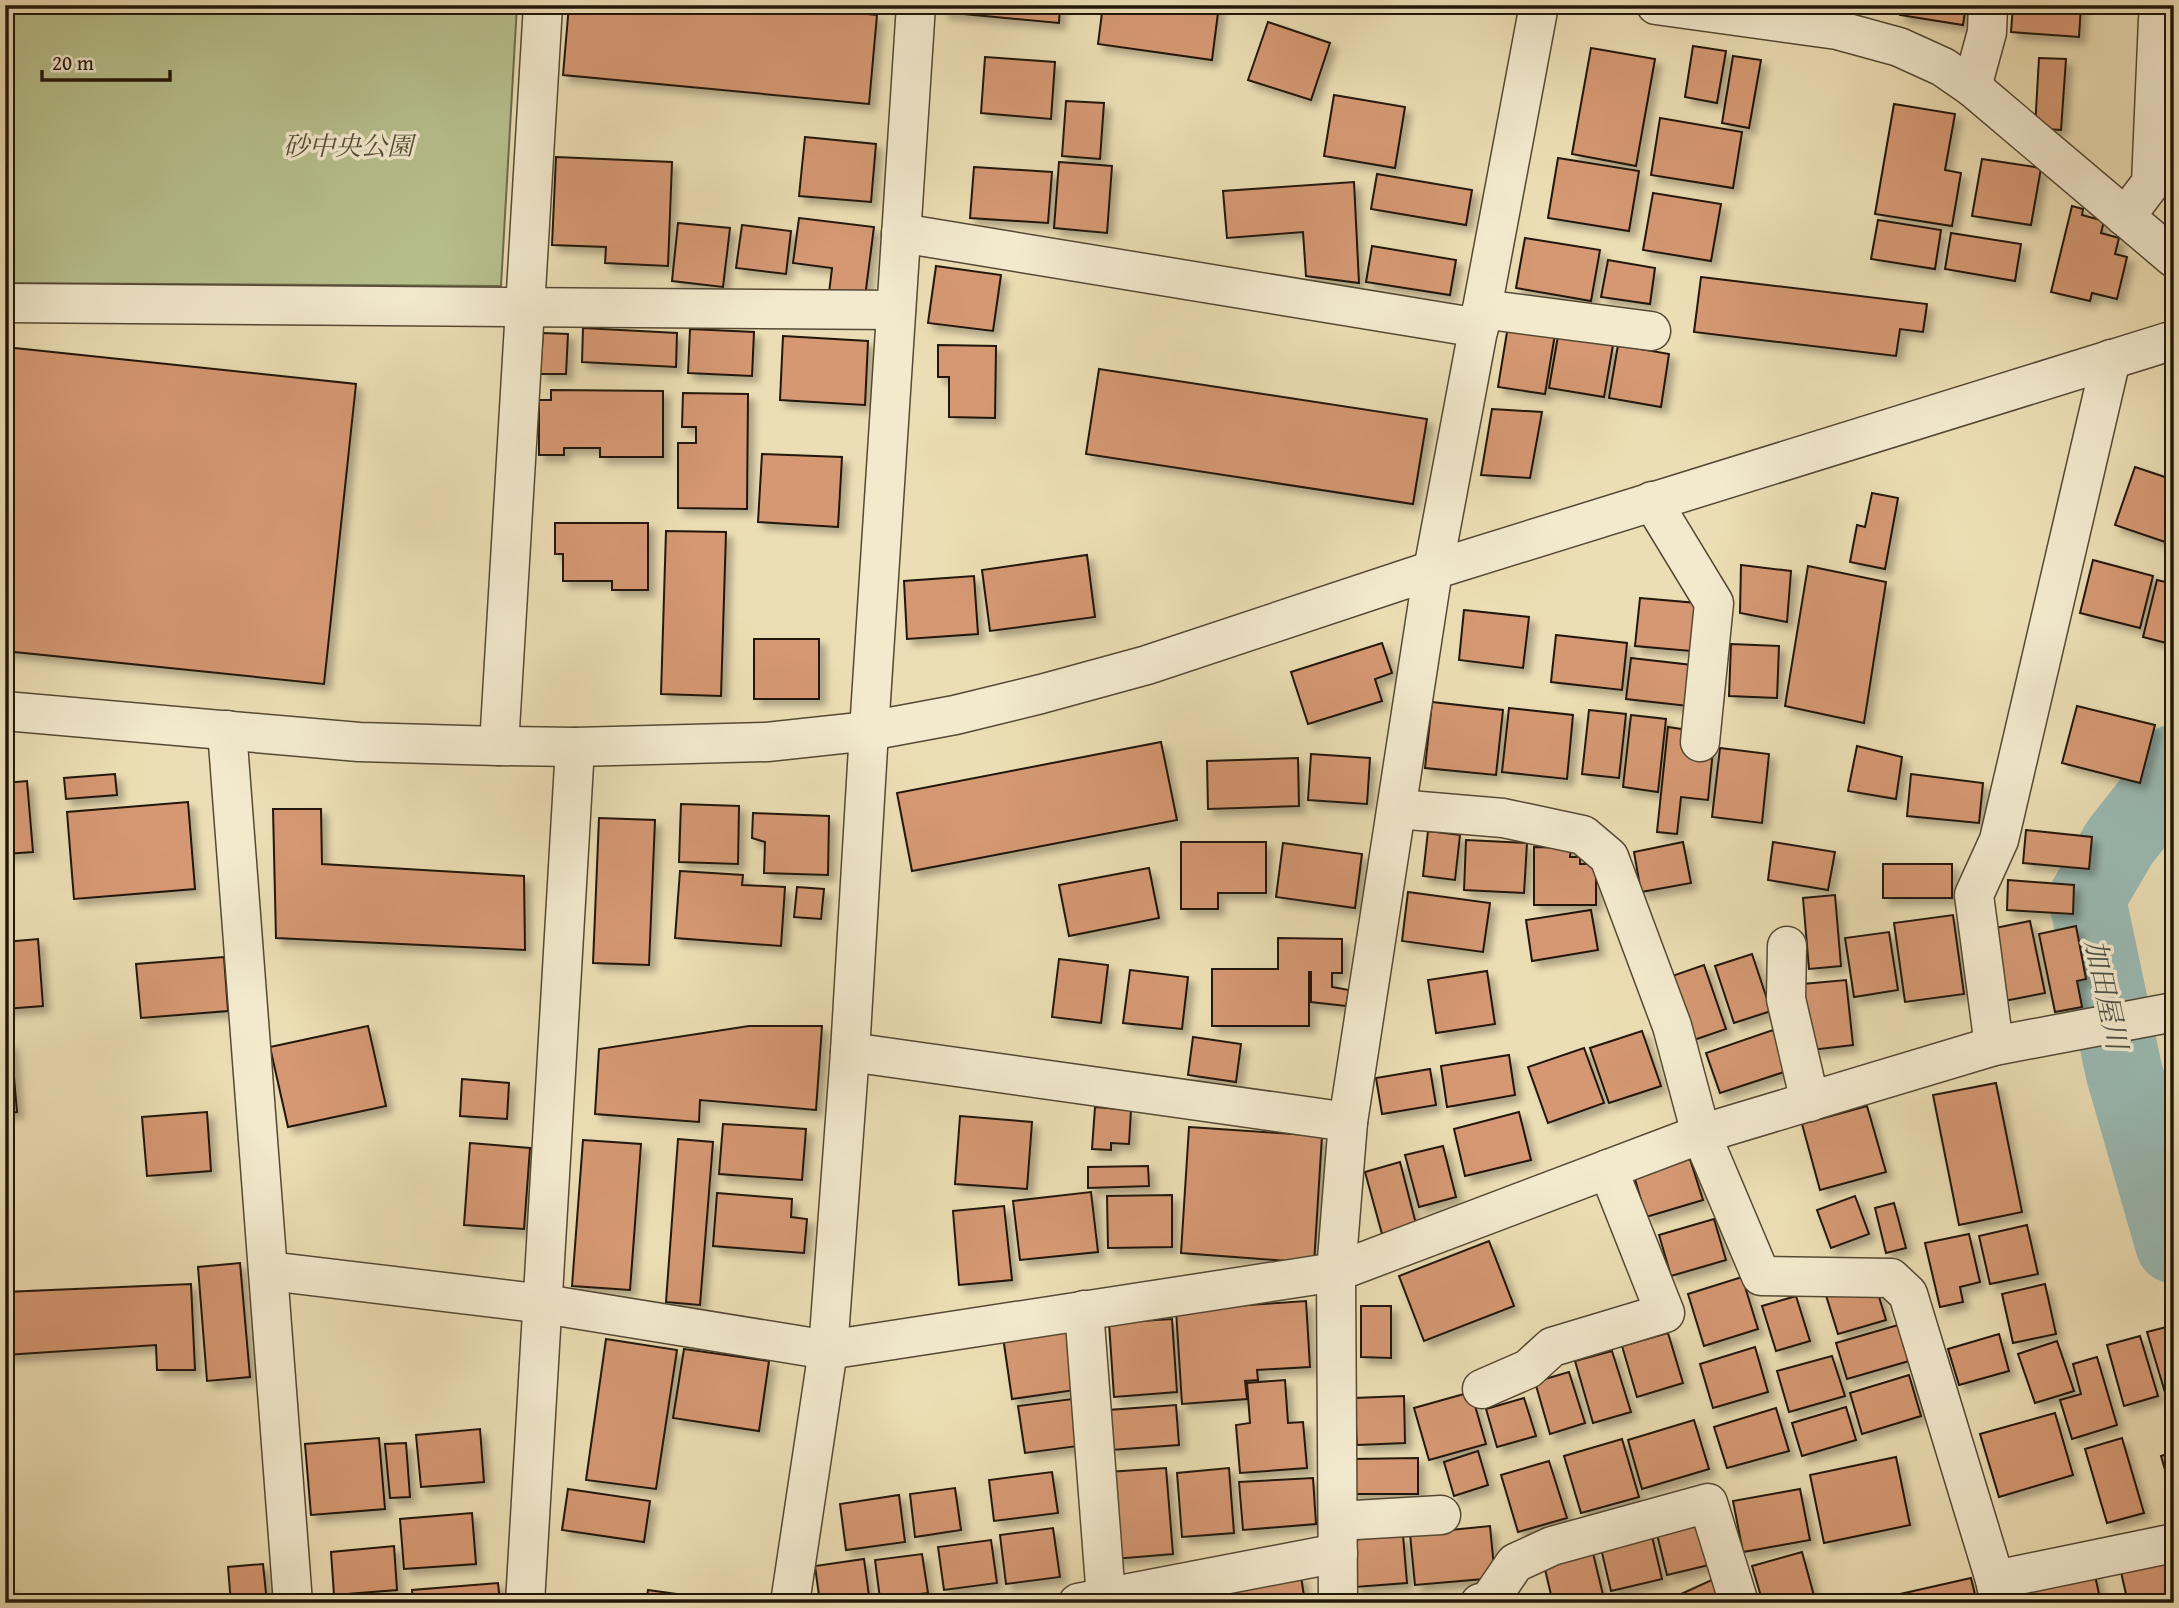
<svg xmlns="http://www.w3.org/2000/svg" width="2179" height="1608" viewBox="0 0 2179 1608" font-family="'Gentium Book Plus','Noto Serif JP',serif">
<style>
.green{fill:#b7c18e;stroke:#6c6c4c;stroke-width:2}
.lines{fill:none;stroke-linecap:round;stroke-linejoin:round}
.river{stroke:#9abbb4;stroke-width:77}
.building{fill:#d59872;stroke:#211709;stroke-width:2;filter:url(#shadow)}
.minor-casing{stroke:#544934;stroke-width:41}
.minor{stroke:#f3eace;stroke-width:38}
.labels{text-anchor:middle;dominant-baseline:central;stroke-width:7;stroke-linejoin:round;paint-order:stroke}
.park-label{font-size:26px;font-style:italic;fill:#565238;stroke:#f3eace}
.water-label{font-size:28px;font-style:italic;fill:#4b5045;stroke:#f3eace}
</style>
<defs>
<filter id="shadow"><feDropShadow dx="6" dy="6" stdDeviation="3.5" flood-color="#0004"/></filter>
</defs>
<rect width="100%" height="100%" fill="#ecdeb4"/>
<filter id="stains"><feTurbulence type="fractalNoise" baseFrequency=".00286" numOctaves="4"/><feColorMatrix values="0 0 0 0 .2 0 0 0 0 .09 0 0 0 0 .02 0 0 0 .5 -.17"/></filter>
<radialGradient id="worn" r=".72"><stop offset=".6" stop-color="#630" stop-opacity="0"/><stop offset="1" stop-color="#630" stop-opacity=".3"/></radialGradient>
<polygon class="green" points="5,5 517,5 501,286 5,283"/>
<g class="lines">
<polyline class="river" points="2174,763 2168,781 2120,842 2087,898 2124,1072 2174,1245"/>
</g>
<g class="building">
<polygon points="569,5 778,5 877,15 869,104 563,75"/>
<polygon points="943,5 1060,5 1059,23 943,12"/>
<polygon points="1103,5 1219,5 1212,60 1098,44"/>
<polygon points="1902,5 1966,5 1963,25 1900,15"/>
<polygon points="2013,5 2081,5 2079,37 2011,32"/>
<polygon points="1268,22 1330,43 1311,100 1248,80"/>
<polygon points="1693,46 1726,51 1717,103 1685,97"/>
<polygon points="1591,48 1655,59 1636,166 1572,154"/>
<polygon points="1733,56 1761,60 1749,128 1722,123"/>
<polygon points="985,57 1055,62 1051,119 981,113"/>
<polygon points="2039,58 2066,59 2061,130 2035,128"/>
<polygon points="1334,95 1405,107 1395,168 1324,156"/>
<polygon points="1066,101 1104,103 1100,159 1062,156"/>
<polygon points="1894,104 1955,114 1945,170 1961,173 1952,226 1875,214"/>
<polygon points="1660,118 1742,132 1733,188 1651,175"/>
<polygon points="805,137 876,144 871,202 799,196"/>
<polygon points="556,157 672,162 668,266 605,263 606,247 552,245"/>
<polygon points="1558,158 1639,171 1629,231 1548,218"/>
<polygon points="1982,159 2041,168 2031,225 1972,216"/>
<polygon points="1059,162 1112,166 1107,233 1054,228"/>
<polygon points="974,167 1052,172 1048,223 970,218"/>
<polygon points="1377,174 1472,190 1466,225 1371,209"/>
<polygon points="1354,182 1359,283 1306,276 1303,232 1227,238 1223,191"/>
<polygon points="1653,193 1721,204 1711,261 1643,250"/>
<polygon points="2072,206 2083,209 2082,215 2104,221 2101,233 2119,238 2115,254 2127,257 2117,299 2092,293 2090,301 2051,292"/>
<polygon points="799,218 874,227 865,297 829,293 832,268 793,263"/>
<polygon points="1878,220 1941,230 1935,269 1871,259"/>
<polygon points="678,223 730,228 723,287 672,281"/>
<polygon points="742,225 791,231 786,274 736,268"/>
<polygon points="1951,233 2021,244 2015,281 1945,269"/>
<polygon points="1525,238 1600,250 1591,301 1516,288"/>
<polygon points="1372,246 1456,260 1450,295 1366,282"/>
<polygon points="1608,260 1655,268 1650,304 1601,297"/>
<polygon points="936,266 1001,275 993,331 928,323"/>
<polygon points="1701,277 1927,304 1923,332 1900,329 1896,356 1694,332"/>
<polygon points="1508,326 1555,334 1545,394 1498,387"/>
<polygon points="583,328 677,333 676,367 582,362"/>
<polygon points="690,329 754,332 752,376 688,373"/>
<polygon points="543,333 568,334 566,374 540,374"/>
<polygon points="783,336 868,341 865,405 780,400"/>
<polygon points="1558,336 1613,345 1604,397 1549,388"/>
<polygon points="938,345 996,346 995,418 949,417 949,377 938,377"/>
<polygon points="1618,345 1669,354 1661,407 1609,398"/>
<polygon points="5,347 356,384 324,684 5,651"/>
<polygon points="1099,369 1427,419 1413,504 1086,454"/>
<polygon points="551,390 663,391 663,457 600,457 600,448 564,448 564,455 539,455 539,400 551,400"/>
<polygon points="683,393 748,394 747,509 678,508 678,443 696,443 696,427 682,427"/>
<polygon points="1492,409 1542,412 1530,478 1481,475"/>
<polygon points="762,454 842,457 838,527 758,522"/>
<polygon points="2135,467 2174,480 2174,545 2115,525"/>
<polygon points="1872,493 1898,498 1885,569 1850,562 1857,525 1865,527"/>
<polygon points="555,523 648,523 648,590 612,590 612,581 563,581 563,554 555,554"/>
<polygon points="666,531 726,532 721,696 661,694"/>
<polygon points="1087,555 1095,617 990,631 982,570"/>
<polygon points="2093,560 2153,576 2140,628 2080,613"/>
<polygon points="1741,565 1791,571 1787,622 1740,613"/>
<polygon points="1808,566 1886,582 1864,723 1785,706"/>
<polygon points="974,576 978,634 907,639 904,581"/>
<polygon points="2157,580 2174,584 2174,645 2143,637"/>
<polygon points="1640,598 1697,603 1691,651 1635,646"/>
<polygon points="1464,610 1529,617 1523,668 1459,660"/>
<polygon points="1556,635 1627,643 1622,690 1551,682"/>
<rect x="754" y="639" width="65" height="60"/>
<polygon points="1382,643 1392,673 1375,679 1382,701 1308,724 1291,672"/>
<polygon points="1731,644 1779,646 1777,698 1729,696"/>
<polygon points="1631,658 1692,665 1688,706 1626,699"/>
<polygon points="1432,702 1503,710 1496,775 1425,768"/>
<polygon points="2077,706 2155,725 2140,783 2062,763"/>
<polygon points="1509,708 1573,715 1567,779 1502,772"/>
<polygon points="1589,710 1626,714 1619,778 1582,774"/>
<polygon points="1631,715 1666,719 1658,792 1623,787"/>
<polygon points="1668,727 1688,730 1713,750 1708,800 1681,797 1677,834 1657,832"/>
<polygon points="1161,742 1177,820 912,871 897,793"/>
<polygon points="1857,746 1902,757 1896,799 1848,791"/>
<polygon points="1720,748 1769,754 1762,823 1712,817"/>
<polygon points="1311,754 1370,758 1367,804 1308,800"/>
<polygon points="1298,758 1299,806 1208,809 1207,761"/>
<polygon points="115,774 117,795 66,799 64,778"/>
<polygon points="1911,774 1983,783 1979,823 1907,816"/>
<polygon points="27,781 33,852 5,854 5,783"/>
<polygon points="188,802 195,889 74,899 67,812"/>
<polygon points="681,804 739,806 738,864 679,862"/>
<polygon points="273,809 321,809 322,864 524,876 525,950 276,938"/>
<polygon points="753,813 829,816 828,875 764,873 765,842 752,838"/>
<polygon points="599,818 655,820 649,965 593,963"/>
<polygon points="2026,830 2092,837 2089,869 2023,863"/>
<polygon points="1428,831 1460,835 1455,880 1423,876"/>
<polygon points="1466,840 1527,843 1524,893 1464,890"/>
<polygon points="1181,842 1266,842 1266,893 1218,893 1218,909 1181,909"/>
<polygon points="1683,842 1691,883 1641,892 1634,852"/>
<polygon points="1773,842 1835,852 1828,890 1768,880"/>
<polygon points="1283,843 1362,854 1355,908 1276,897"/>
<polygon points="1534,847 1571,848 1570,857 1580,857 1580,864 1596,864 1596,905 1534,905"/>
<rect x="1883" y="864" width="69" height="34"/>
<polygon points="1149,868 1159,918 1069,936 1059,885"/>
<polygon points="680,871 743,875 742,885 785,887 781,946 675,938"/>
<polygon points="2008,880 2074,885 2073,914 2007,910"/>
<polygon points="797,887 824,889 821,919 794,917"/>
<polygon points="1408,892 1490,903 1483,952 1402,941"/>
<polygon points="1835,895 1841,966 1809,969 1803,898"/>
<polygon points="1591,910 1598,950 1532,961 1526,920"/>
<polygon points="1953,915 1964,994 1905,1002 1894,923"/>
<polygon points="2030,921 2045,993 2004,1001 1990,929"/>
<polygon points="2076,926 2086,979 2077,981 2082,1007 2055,1012 2039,934"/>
<polygon points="1889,932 1898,990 1854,997 1845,938"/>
<polygon points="1278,938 1342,939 1342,973 1332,973 1332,987 1349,990 1346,1006 1311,1002 1311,972 1309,972 1309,1026 1212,1026 1212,969 1278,969"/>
<polygon points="38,939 43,1006 5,1009 5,942"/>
<polygon points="1752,954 1771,1011 1734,1023 1715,966"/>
<polygon points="224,957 228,1011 141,1018 136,964"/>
<polygon points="1059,959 1108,965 1101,1023 1052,1017"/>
<polygon points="1704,965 1726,1029 1694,1040 1672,976"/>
<polygon points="1130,970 1188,977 1182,1029 1123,1023"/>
<polygon points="1487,971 1495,1024 1436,1033 1428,980"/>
<polygon points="1846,980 1853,1045 1811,1050 1803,984"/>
<polygon points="368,1026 386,1106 288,1127 270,1047"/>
<polygon points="749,1026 822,1026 816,1110 700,1100 699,1122 595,1114 599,1049"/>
<polygon points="1773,1030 1787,1071 1720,1093 1706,1053"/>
<polygon points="1642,1031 1661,1086 1609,1103 1590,1048"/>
<polygon points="1193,1037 1241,1044 1236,1082 1188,1075"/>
<polygon points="11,1043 17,1112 5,1113 5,1044"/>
<polygon points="1584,1048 1604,1103 1548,1123 1528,1067"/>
<polygon points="1509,1055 1515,1095 1447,1107 1441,1066"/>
<polygon points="1430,1069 1436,1105 1382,1114 1376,1078"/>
<polygon points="462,1079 509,1083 507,1119 460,1116"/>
<polygon points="1996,1083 2022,1212 1959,1225 1933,1095"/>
<polygon points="1867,1106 1886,1172 1820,1190 1802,1124"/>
<polygon points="1095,1107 1131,1110 1129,1144 1111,1143 1111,1150 1092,1149"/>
<polygon points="207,1112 211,1171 147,1176 142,1117"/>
<polygon points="1519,1112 1531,1160 1465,1176 1454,1129"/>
<polygon points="960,1116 1032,1122 1027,1189 955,1184"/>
<polygon points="723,1124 806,1129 802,1180 719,1174"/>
<polygon points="1189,1127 1322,1136 1314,1263 1181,1253"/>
<polygon points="678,1139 713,1142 700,1305 666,1302"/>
<polygon points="583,1140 641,1144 630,1290 572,1286"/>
<polygon points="470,1143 530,1148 524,1229 464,1225"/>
<polygon points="1443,1146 1456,1197 1419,1207 1405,1155"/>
<polygon points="1690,1159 1703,1200 1646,1217 1634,1176"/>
<polygon points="1400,1162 1416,1224 1382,1234 1365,1172"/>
<polygon points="1148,1166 1149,1186 1088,1188 1088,1167"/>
<polygon points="1091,1192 1098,1252 1020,1260 1013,1201"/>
<polygon points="717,1193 792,1199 791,1217 807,1219 804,1253 713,1246"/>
<polygon points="1172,1195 1172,1247 1108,1248 1107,1196"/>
<polygon points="1855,1196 1869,1234 1831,1248 1817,1210"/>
<polygon points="1894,1203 1906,1248 1886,1253 1875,1208"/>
<polygon points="1004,1206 1012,1280 959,1285 953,1211"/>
<polygon points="1714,1219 1726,1260 1671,1276 1659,1235"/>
<polygon points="2027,1225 2038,1274 1990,1284 1979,1236"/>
<polygon points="1969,1234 1980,1282 1960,1287 1963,1302 1940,1307 1925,1243"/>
<polygon points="1489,1241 1514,1306 1424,1341 1399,1276"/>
<polygon points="240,1263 250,1377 207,1381 198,1267"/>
<polygon points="1742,1277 1758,1329 1704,1346 1688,1294"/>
<polygon points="191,1284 195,1370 157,1370 156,1345 5,1355 5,1292"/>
<polygon points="2045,1284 2056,1334 2013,1343 2002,1294"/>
<polygon points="1876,1287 1886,1320 1838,1334 1824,1289"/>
<polygon points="1796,1296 1810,1341 1776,1351 1762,1306"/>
<polygon points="1306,1301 1310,1367 1257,1370 1258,1380 1245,1381 1247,1399 1182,1404 1176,1310"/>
<polygon points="1361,1306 1391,1306 1391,1358 1361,1357"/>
<polygon points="1172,1319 1177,1392 1114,1397 1109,1323"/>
<polygon points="1905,1323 1916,1359 1847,1379 1836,1343"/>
<polygon points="2174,1325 2174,1416 2172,1416 2147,1332"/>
<polygon points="1066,1327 1075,1390 1012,1399 1003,1337"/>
<polygon points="1668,1333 1683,1383 1637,1397 1622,1346"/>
<polygon points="1999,1334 2009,1371 1959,1385 1948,1349"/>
<polygon points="2140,1336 2158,1396 2124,1406 2107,1345"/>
<polygon points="606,1339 677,1350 656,1489 586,1480"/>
<polygon points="2057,1341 2074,1391 2035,1403 2018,1354"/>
<polygon points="1755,1347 1768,1392 1713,1408 1700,1364"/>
<polygon points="684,1349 769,1361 759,1431 673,1418"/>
<polygon points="1612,1351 1631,1412 1593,1423 1575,1361"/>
<polygon points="1832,1356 1845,1396 1789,1412 1777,1371"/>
<polygon points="2097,1357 2117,1425 2072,1439 2060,1400 2081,1394 2073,1364"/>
<polygon points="1569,1372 1585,1423 1550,1434 1535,1382"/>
<polygon points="1909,1375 1921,1416 1862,1434 1850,1393"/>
<polygon points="1285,1380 1288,1423 1303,1422 1307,1468 1240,1473 1236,1425 1250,1423 1247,1383"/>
<polygon points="1471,1392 1486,1444 1429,1460 1414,1408"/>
<polygon points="1404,1396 1405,1443 1357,1445 1354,1398"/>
<polygon points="1524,1398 1536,1436 1497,1447 1486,1409"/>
<polygon points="1072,1399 1078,1446 1025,1453 1018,1406"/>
<polygon points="1176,1405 1179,1445 1111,1450 1108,1410"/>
<polygon points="1846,1407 1856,1440 1802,1456 1792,1423"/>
<polygon points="1776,1408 1789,1451 1727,1468 1714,1427"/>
<polygon points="2055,1413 2073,1475 1999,1497 1980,1434"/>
<polygon points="1694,1420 1709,1469 1642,1489 1628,1440"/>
<polygon points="480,1429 484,1482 421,1487 416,1435"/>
<polygon points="379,1438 385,1509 311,1515 305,1444"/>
<polygon points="2122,1438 2144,1513 2107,1523 2085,1449"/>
<polygon points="1622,1439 1639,1497 1581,1513 1564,1456"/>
<polygon points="406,1443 410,1497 390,1498 385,1444"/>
<polygon points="1478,1451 1488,1485 1454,1496 1444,1462"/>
<polygon points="2174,1452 2174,1501 2161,1456"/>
<polygon points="1896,1457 1910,1525 1824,1543 1810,1475"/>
<polygon points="1418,1458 1418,1494 1350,1494 1350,1459"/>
<polygon points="1549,1461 1567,1518 1518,1532 1501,1475"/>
<polygon points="1166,1468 1173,1554 1114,1559 1108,1472"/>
<polygon points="1229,1468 1234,1533 1182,1537 1177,1473"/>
<polygon points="1052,1472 1058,1513 994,1521 989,1480"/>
<polygon points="1313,1478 1316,1524 1243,1530 1239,1482"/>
<polygon points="955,1488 961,1530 915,1537 910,1494"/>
<polygon points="568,1489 650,1501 644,1542 562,1530"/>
<polygon points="1800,1489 1810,1540 1743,1552 1733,1501"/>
<polygon points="899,1495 905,1542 846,1550 840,1504"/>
<polygon points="472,1513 476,1564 404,1569 400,1519"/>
<polygon points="1701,1516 1713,1564 1667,1575 1655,1526"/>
<polygon points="1490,1526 1495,1578 1415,1585 1410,1534"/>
<polygon points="1053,1528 1060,1577 1006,1584 1000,1535"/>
<polygon points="1650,1528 1662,1579 1611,1591 1599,1540"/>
<polygon points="1403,1535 1407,1583 1355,1587 1350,1540"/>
<polygon points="991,1540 997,1583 944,1590 938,1547"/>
<polygon points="394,1546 397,1590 334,1595 331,1552"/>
<polygon points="1592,1549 1605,1603 1553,1603 1543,1561"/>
<polygon points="2174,1550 2174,1603 2128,1603 2119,1563"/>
<polygon points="1802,1552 1816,1603 1763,1603 1752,1566"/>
<polygon points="922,1554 928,1593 880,1599 875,1560"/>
<polygon points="864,1559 870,1603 820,1603 815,1566"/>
<polygon points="263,1564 267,1603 231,1603 228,1567"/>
<polygon points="2094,1571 2101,1603 2023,1603 2020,1588"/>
<polygon points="1301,1576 1305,1603 1235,1603 1233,1587"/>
<polygon points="1716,1578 1728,1603 1672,1603 1670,1599"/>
<polygon points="1971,1578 1977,1603 1879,1603 1878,1599"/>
<polygon points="498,1583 500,1603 413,1603 412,1590"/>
<rect x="5" y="1589" width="7" height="14"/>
<polygon points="648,1590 692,1596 691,1603 646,1603"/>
<polygon points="1213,1597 1214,1603 1175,1603"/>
<polygon points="1544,1598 1544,1603 1507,1603"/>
</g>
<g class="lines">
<defs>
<g id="minor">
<polyline points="1656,5 1837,30 1899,47 1943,67 1972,87 2174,258"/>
<polyline points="1972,87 1987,32 1988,5"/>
<polyline points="2125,217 2151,183 2158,19 2174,19"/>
<polyline points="901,233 1479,328"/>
<polyline points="5,303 896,310"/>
<polyline points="1482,309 1651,331"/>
<polyline points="1652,501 1714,603 1700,742"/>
<polyline points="5,711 359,742 499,746 575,747 767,742 869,731 955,715 1041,694 1147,665 1433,570 2174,340"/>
<polyline points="227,730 293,1603"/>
<polyline points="499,746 543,5"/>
<polyline points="1397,809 1503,818 1583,835 1609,857 1672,1026 1701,1134 1761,1276 1891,1278 1908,1294 1995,1580 2000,1603"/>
<polyline points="1787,946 1786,999 1810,1102"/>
<polyline points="1994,1046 1974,895 1999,840 2111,359"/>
<polyline points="850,1052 1348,1122"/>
<polyline points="269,1271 544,1304 828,1350 1336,1272 1701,1134 1994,1046 2174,1012"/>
<polyline points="1084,1310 1106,1598"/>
<polyline points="1482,1389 1528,1369 1552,1347 1665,1313 1608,1169"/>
<polyline points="1338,1521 1441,1515"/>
<polyline points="1995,1580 2174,1543"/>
<polyline points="525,1603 575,747"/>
<polyline points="790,1603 828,1350 850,1052 869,731 916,5"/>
<polyline points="1078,1603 1338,1553"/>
<polyline points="1338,1603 1336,1272 1348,1122 1433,570 1539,5"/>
<polyline points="1480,1603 1489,1601 1515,1563 1552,1546 1708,1503 1739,1603"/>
</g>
</defs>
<use href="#minor" class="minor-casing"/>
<use href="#minor" class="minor"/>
</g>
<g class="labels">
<g class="park-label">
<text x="348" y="145">砂中央公園</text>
</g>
<g class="water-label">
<text transform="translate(2107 994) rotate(78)">加田屋川</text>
</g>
</g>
<rect width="2179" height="1608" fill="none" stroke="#ecdeb4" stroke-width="28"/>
<rect x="7" y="7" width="2165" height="1594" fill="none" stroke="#211709" stroke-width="3.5"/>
<rect x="14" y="14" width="2151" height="1580" fill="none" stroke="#211709" stroke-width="2"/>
<path d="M42 70v10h128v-10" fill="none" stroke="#211709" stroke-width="3.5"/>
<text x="52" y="70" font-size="21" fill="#211709" stroke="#f3eace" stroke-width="5" paint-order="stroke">20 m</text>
<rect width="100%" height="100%" filter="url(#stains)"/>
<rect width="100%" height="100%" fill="url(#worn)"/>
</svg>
